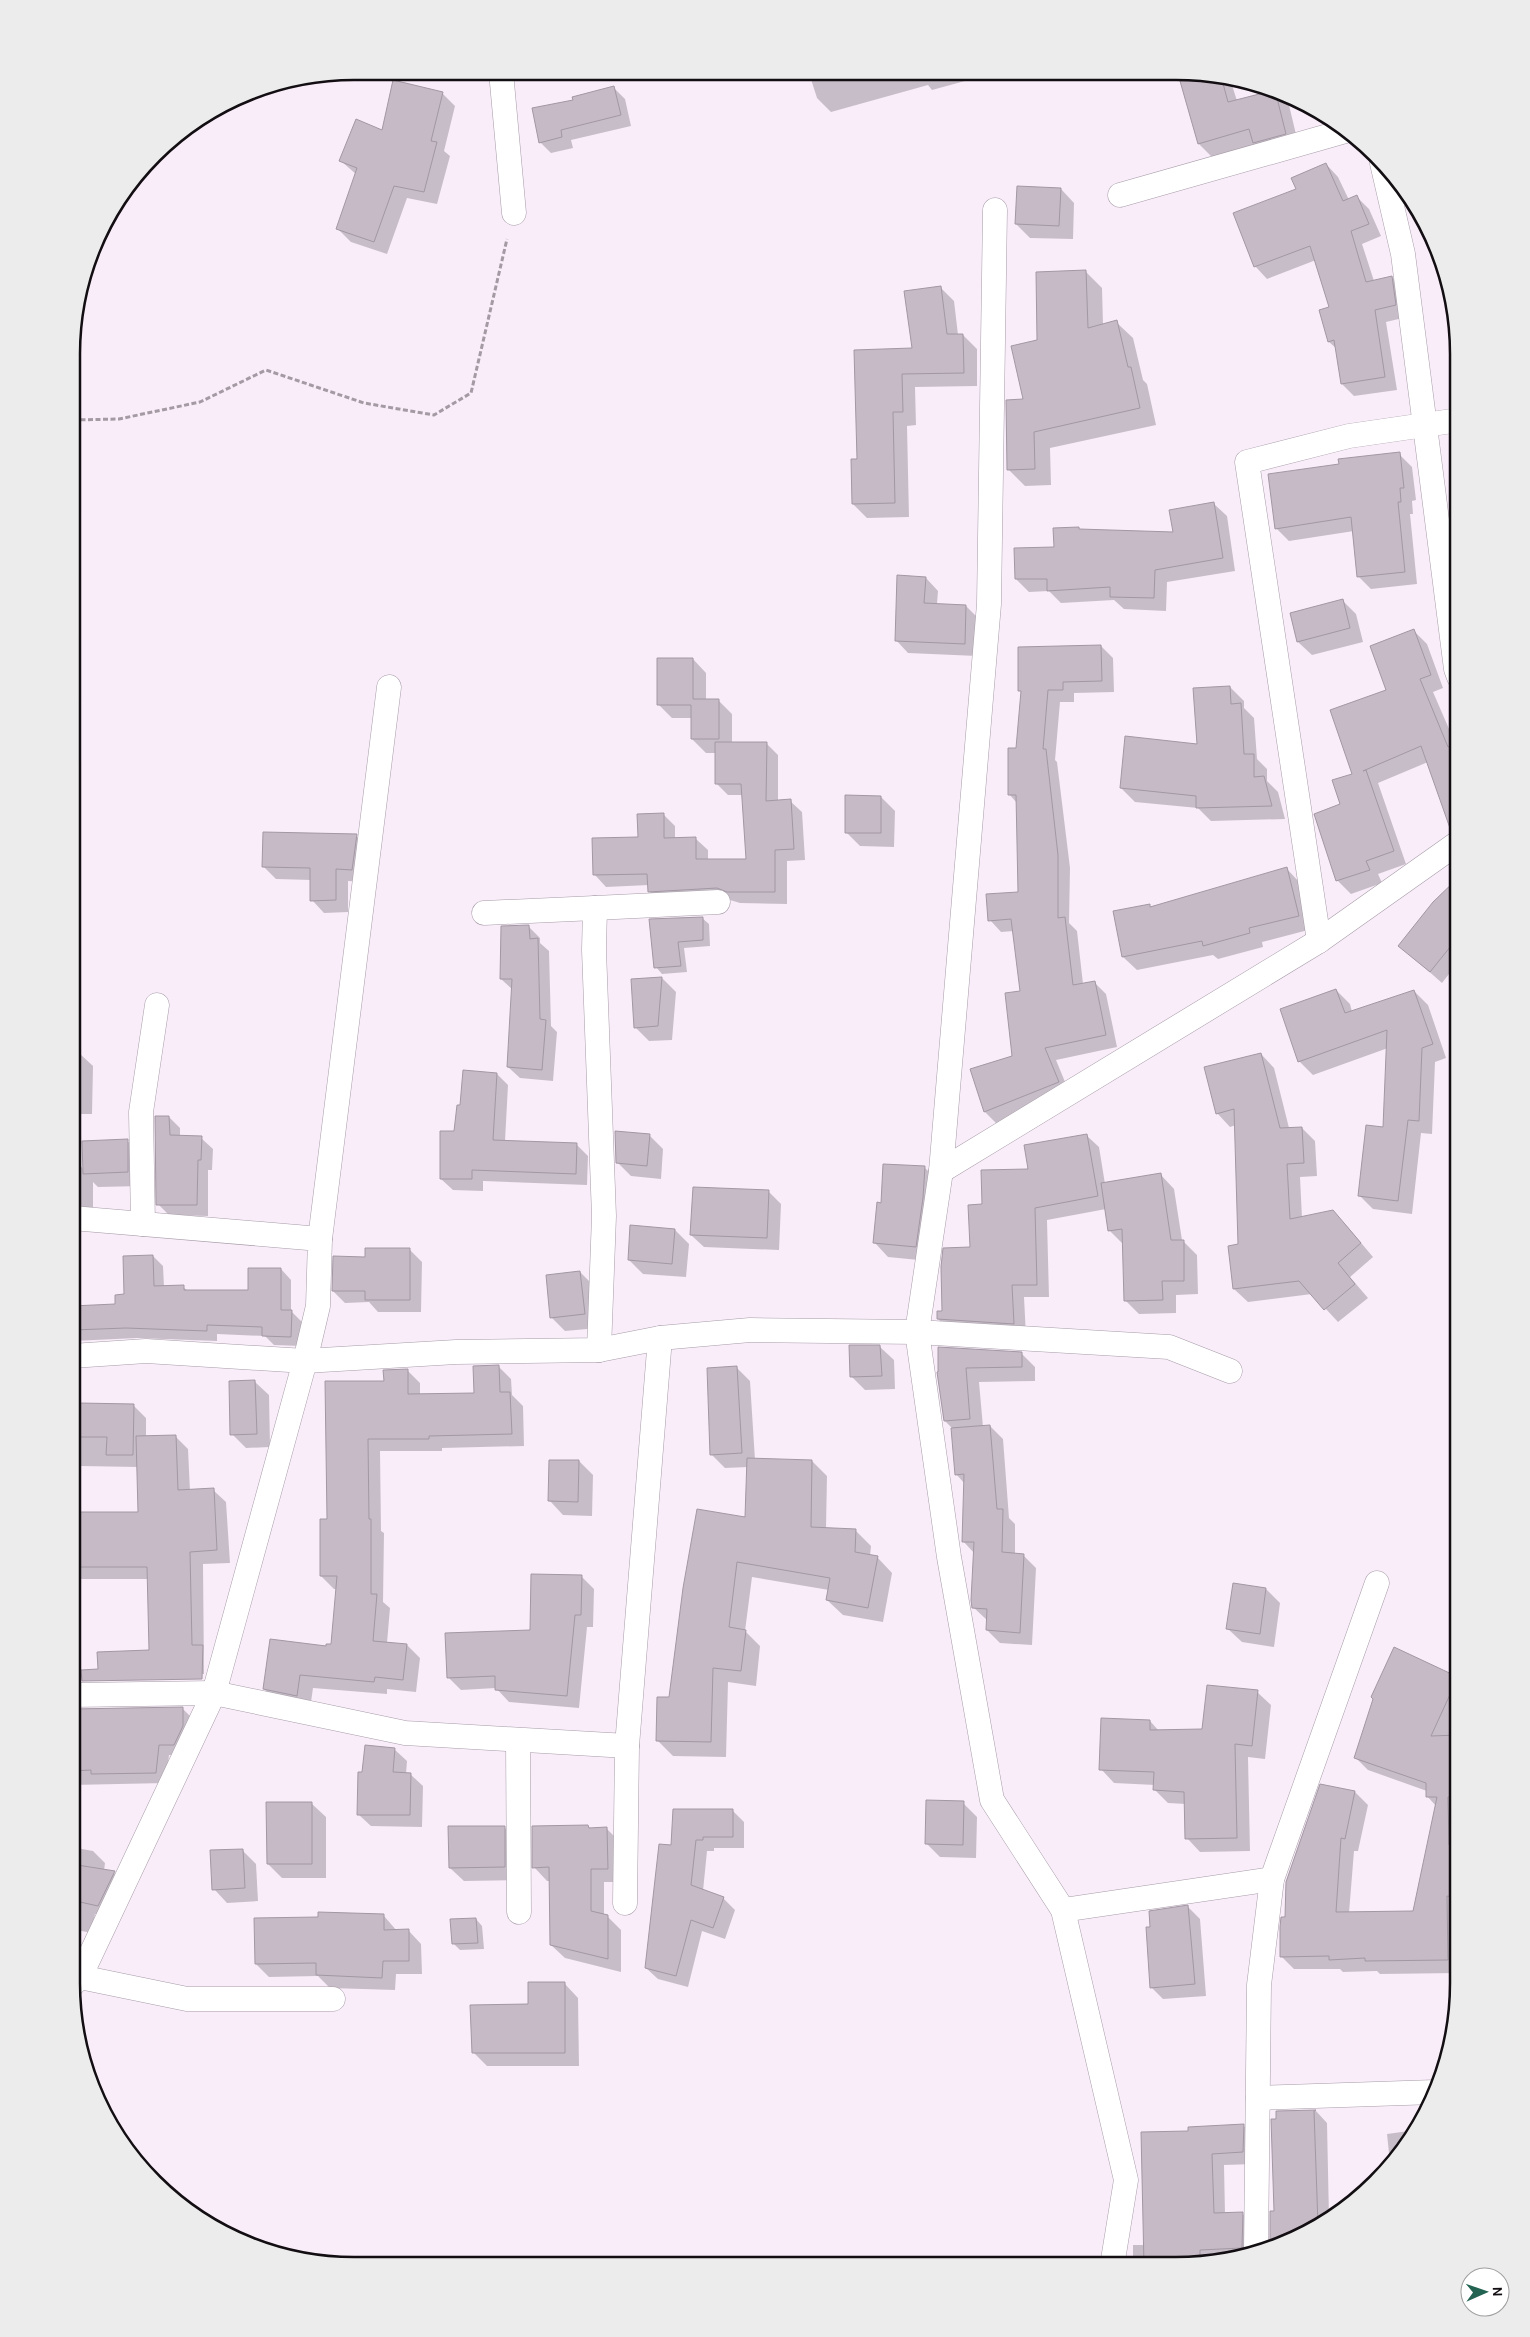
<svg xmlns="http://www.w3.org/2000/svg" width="1530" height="2337" viewBox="0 0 1530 2337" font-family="Karla,sans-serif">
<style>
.shadow{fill:#0003;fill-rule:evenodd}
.building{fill:#c5bac6;stroke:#a298a3}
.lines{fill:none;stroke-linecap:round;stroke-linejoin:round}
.street-casing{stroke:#a79ca8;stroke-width:25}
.path{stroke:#a49aa4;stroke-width:3;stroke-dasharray:5 2.5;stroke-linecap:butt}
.street{stroke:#fff;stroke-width:24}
.rim{fill:none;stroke:#120e12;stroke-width:2.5}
</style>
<rect width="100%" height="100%" fill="#f9edfa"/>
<g class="shadow">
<polygon points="809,73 974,73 976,78 932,90 928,85 831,112 817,98"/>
<polygon points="1209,74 1224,77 1232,85 1237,101 1275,91 1289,105 1299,147 1213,158 1199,144 1181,82"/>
<polygon points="614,88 625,99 631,126 571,140 573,148 551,153 540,142"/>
<polygon points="442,93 455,106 444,151 450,156 437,204 407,198 387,254 351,242 338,229 357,175 341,161"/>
<polygon points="1326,164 1338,177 1349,200 1357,197 1369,209 1381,236 1362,244 1374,281 1392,277 1404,289 1407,317 1386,322 1397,390 1354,396 1342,384 1337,349 1329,342 1330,308 1316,260 1267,279 1255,266 1298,190"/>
<polygon points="1061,189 1074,203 1073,239 1030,238 1016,224"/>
<polygon points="1085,271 1102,288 1103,325 1116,322 1133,338 1143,380 1147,384 1156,425 1050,448 1051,485 1025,486 1008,469 1039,341"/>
<polygon points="940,287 954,301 958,335 963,335 977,349 977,386 915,387 916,425 907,426 909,517 867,518 853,504 859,460 913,350"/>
<polygon points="1448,313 1451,313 1459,354 1459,368 1455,364"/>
<polygon points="1399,454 1412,467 1416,500 1412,501 1413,514 1410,514 1417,584 1371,589 1358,576 1354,531 1289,541 1276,528 1340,465"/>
<polygon points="1214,504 1227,516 1235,571 1167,582 1166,611 1124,609 1114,600 1061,603 1049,591 1029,592 1016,579 1078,528 1081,531 1175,533"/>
<polygon points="926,578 938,591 937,604 966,606 978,618 977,656 908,653 896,640"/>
<polygon points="1342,600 1356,614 1363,642 1312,655 1298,642"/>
<polygon points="1413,630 1427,644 1443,688 1433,692 1459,752 1459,828 1428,762 1378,783 1406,864 1378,874 1382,883 1351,894 1338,881 1315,814 1342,805"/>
<polygon points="1101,646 1113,658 1114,692 1074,693 1074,702 1060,702 1055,760 1057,762 1070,868 1069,923 1077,931 1083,984 1094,982 1106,994 1117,1047 1056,1060 1070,1094 997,1124 985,1112 972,1070 1013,1057 1022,992 1014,931 1001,932 990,920 1019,893 1017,803 1009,794 1017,750 1022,693 1020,690"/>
<polygon points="693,659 706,673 706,700 718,700 732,714 732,743 766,743 778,755 778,801 790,801 802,812 805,860 787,861 787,904 740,903 730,900 661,903 649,891 649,885 606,887 595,875 663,814 675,826 675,839 696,839 708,850 708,860 748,861 743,795 728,795 716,783 716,753 706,753 692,739 692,718 672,718 658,704"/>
<polygon points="1230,687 1244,701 1244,708 1254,718 1257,759 1267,769 1267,781 1278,792 1285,819 1211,821 1198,808 1135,802 1121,788 1198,745"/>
<polygon points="881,797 895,811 894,847 860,846 846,832"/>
<polygon points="356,836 369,848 365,882 348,881 348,912 324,913 312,900 311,880 276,879 263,866"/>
<polygon points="1287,869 1300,883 1312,929 1262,942 1263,947 1218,959 1213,955 1137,970 1123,957 1149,906 1151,908"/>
<polygon points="1459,878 1459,961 1442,983 1400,946"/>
<polygon points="702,918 709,924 710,946 684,948 687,972 662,974 656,967 650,920"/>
<polygon points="528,926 540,938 540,943 549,951 551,1026 557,1032 553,1081 520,1078 508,1067 513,990 501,979"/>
<polygon points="662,978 676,992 672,1040 649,1041 635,1027"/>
<polygon points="1336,990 1350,1004 1352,1012 1414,991 1428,1005 1446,1058 1435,1062 1432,1134 1421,1133 1412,1214 1373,1209 1359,1195 1384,1129 1388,1048 1313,1075 1300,1062 1281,1010"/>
<polygon points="73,1053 79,1053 93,1066 92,1114 72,1114"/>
<polygon points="1261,1054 1274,1068 1289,1128 1302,1128 1315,1141 1317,1176 1300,1177 1302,1218 1346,1225 1373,1257 1350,1277 1368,1298 1338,1322 1312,1294 1248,1302 1234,1289 1239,1245 1236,1125 1230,1127 1217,1113"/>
<polygon points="497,1074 508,1085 505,1141 576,1144 588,1156 587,1185 483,1181 483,1191 453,1190 441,1179 462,1106"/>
<polygon points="169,1117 180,1128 180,1137 201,1138 213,1149 212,1170 208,1170 208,1216 169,1215 158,1204"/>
<polygon points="649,1135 663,1149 661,1179 631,1176 617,1162"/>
<polygon points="1086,1135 1099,1147 1105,1184 1161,1175 1174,1189 1182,1240 1197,1255 1198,1294 1176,1295 1176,1313 1139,1314 1125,1300 1124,1245 1109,1230 1106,1209 1047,1220 1049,1297 1024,1297 1026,1336 951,1331 938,1319 971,1249 984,1205 1029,1170"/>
<polygon points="127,1141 141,1154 142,1186 98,1187 93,1182 93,1214 72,1215 72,1164 79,1164 84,1170"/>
<polygon points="924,1167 938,1181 929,1261 888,1257 875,1243"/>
<polygon points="769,1192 781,1204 779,1250 704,1247 691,1235"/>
<polygon points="675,1230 689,1244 686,1277 643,1274 629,1260"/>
<polygon points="410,1250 422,1262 421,1312 378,1312 369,1302 345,1303 333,1291 366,1258"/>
<polygon points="153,1256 163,1266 164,1287 183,1287 188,1291 249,1291 281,1269 291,1280 291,1311 302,1322 301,1346 274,1345 265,1336 217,1334 217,1341 137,1338 73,1341 72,1349 72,1299 73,1307 117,1305"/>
<polygon points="580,1272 594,1286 598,1328 565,1331 551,1317"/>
<polygon points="880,1347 894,1360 895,1389 865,1390 851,1376"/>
<polygon points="1021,1353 1035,1367 1035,1381 979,1382 983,1427 990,1426 1003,1439 1009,1518 1015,1524 1015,1554 1023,1555 1036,1568 1032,1645 1000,1643 987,1630 988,1621 973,1607 974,1553 963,1541 965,1484 956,1474 952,1428 945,1421 938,1373"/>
<polygon points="498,1366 511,1379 512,1395 523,1406 524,1446 442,1448 442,1451 380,1451 381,1531 384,1533 383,1602 390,1608 387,1643 407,1645 420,1658 416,1692 387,1689 387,1694 313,1688 310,1709 277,1702 264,1689 332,1645 337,1589 334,1589 321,1576 329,1520 385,1382 407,1370 420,1383 420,1395 475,1394"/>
<polygon points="736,1367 750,1381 755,1460 812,1461 827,1476 826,1529 855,1530 871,1546 870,1556 877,1557 892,1573 883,1622 843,1615 827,1600 829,1590 752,1577 745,1631 760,1646 756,1686 728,1682 726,1757 673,1756 657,1740 670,1698 746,1519 748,1467 725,1468 711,1454"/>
<polygon points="255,1382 269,1395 270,1447 246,1448 232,1434"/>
<path d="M 133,1405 L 146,1418 L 146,1437 L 175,1436 L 188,1449 L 190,1491 L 213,1490 L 226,1502 L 230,1563 L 203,1564 L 204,1674 L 163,1675 L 149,1579 L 72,1579 L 72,1414 ZM 80,1466 L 138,1467 L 140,1513 L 80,1513 Z"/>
<polygon points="579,1461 593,1475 592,1516 563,1515 550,1501"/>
<polygon points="581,1576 594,1589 593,1627 587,1627 579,1708 509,1702 496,1688 461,1690 448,1677 532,1631"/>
<polygon points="1266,1589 1280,1603 1274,1647 1242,1642 1228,1629"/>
<polygon points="1395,1649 1458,1678 1458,1719 1449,1736 1458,1736 1458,1973 1380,1974 1377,1971 1343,1972 1340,1969 1294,1969 1281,1956 1286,1918 1321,1785 1355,1792 1368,1805 1358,1851 1354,1851 1349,1913 1414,1913 1436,1806 1427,1796 1427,1791 1368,1770 1355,1757"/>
<polygon points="1257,1692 1271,1705 1265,1759 1248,1757 1250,1851 1200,1852 1187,1838 1186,1804 1168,1803 1155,1790 1155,1785 1114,1783 1101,1769 1150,1721 1159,1731 1203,1730"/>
<polygon points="182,1708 194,1720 185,1755 169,1755 166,1783 72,1785 72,1711"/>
<polygon points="394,1749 407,1761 406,1774 410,1774 423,1786 422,1827 371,1826 358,1814 364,1773"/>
<polygon points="963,1803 977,1817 976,1858 940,1857 926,1843"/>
<polygon points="312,1804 326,1817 326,1878 282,1878 268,1864"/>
<polygon points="732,1810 744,1822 744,1848 714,1848 714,1851 707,1851 703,1891 723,1898 735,1910 725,1939 702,1931 688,1987 658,1979 646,1968 672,1846"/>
<polygon points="588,1826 591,1829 607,1829 620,1842 620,1882 604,1882 604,1915 607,1916 621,1930 621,1972 565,1958 551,1945 551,1881 547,1881 534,1867"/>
<polygon points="504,1827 518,1841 518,1880 464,1881 450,1868"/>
<polygon points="71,1847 93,1851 105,1863 104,1871 114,1873 126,1884 110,1917 95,1914 92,1933 71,1929"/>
<polygon points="242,1850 256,1864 258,1901 227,1903 214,1889"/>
<polygon points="1188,1907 1200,1919 1206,1996 1163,1999 1151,1987 1151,1928"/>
<polygon points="384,1916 397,1931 408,1930 421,1944 422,1974 396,1974 395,1990 330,1988 318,1976 269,1977 256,1964"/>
<polygon points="476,1919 482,1926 484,1949 460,1950 453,1943"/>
<polygon points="565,1984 578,1998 579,2066 487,2066 473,2052 530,2005"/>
<polygon points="1316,2111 1327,2123 1329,2218 1284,2244 1271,2247 1271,2212 1276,2212 1277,2112"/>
<polygon points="1243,2125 1255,2137 1255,2164 1224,2165 1225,2214 1242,2213 1254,2225 1254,2250 1176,2266 1133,2266 1133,2245 1145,2245 1189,2132"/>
<polygon points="1416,2130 1411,2140 1390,2163 1387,2134"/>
</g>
<g class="building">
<polygon points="1205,74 1221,76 1228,102 1275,90 1286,134 1253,143 1249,129 1198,144 1180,81"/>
<polygon points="393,80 443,92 431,141 437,142 424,192 394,186 374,242 336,229 357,168 339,161 356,119 382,130"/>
<polygon points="614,86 621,115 561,130 562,137 539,143 532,108 573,100 572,97"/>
<polygon points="1326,163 1343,201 1357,195 1369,224 1351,231 1366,282 1392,276 1396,305 1375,310 1385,377 1341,384 1334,340 1328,342 1319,310 1329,307 1310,246 1254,267 1233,213 1296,189 1291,178"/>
<polygon points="1017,186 1061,188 1059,226 1015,224"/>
<polygon points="1086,270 1088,328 1117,320 1128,367 1131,367 1140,408 1034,432 1035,469 1007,470 1006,400 1023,399 1011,346 1037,340 1036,272"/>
<polygon points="941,286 947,334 963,334 964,373 902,374 903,412 893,412 895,503 852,504 851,459 857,459 854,350 912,348 904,291"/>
<polygon points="1400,452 1404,488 1400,488 1401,502 1398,502 1405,572 1357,577 1351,517 1275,529 1268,474 1339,464 1338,459"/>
<polygon points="1214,502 1223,558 1155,570 1154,598 1110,597 1110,587 1047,591 1047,579 1015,579 1014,548 1054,547 1053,528 1079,527 1079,529 1173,532 1169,510"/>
<polygon points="897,575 926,577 924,603 966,605 965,644 895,641"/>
<polygon points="1343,599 1350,628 1297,642 1290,613"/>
<polygon points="1414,629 1431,675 1420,679 1448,747 1453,745 1459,760 1459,828 1451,831 1421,746 1363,771 1366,770 1394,851 1366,861 1370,870 1336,881 1314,814 1340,804 1332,780 1352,774 1330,710 1386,690 1370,646"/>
<polygon points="1101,645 1102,681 1063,682 1063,690 1048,690 1043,749 1046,749 1058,855 1058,918 1065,917 1073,985 1095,981 1106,1035 1045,1048 1059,1082 984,1112 970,1069 1012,1056 1005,993 1020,991 1011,919 988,921 986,894 1018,892 1016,795 1008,795 1008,748 1016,748 1021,691 1018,691 1018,647"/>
<polygon points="657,658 693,658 693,699 719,699 719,739 691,739 691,705 657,705"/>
<polygon points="1230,686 1231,704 1241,703 1244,754 1254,754 1254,777 1264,776 1272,806 1196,808 1196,796 1120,788 1125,736 1197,744 1193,688"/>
<polygon points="715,742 767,742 766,801 791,799 794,849 775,850 775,892 727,892 717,888 648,892 647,874 593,875 592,838 638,837 637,814 664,813 664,838 696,837 696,859 746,859 741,784 715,784"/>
<polygon points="845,795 881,796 881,833 845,833"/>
<polygon points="263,832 357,834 352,870 336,869 336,900 310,901 310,868 262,867"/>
<polygon points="1287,867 1299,916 1249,928 1250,933 1203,946 1202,941 1122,957 1113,911 1150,904 1150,907"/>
<polygon points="1459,877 1459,936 1430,972 1398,946 1433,902"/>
<polygon points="703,917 703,940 678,942 681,966 654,968 649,919"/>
<polygon points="529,925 530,939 538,938 540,1019 546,1020 542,1070 507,1067 512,979 500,979 501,926"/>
<polygon points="662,977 658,1026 634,1028 631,979"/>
<polygon points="1336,989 1345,1013 1414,990 1433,1044 1422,1048 1419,1121 1408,1120 1398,1201 1358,1196 1366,1125 1383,1127 1387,1030 1298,1062 1280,1009"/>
<polygon points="1261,1053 1280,1128 1302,1127 1304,1163 1287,1164 1290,1219 1333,1210 1361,1243 1338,1263 1355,1284 1324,1310 1299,1281 1233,1289 1228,1246 1238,1244 1234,1109 1216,1114 1204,1067"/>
<polygon points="463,1070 497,1073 493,1140 577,1143 576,1174 472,1170 472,1179 440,1179 440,1131 454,1131 457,1105 460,1105"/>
<polygon points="155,1116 169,1116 170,1135 202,1136 201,1160 198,1160 197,1205 156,1205"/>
<polygon points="615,1131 650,1134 647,1166 616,1163"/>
<polygon points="1087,1134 1098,1196 1035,1208 1037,1285 1012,1285 1014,1324 937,1319 937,1311 942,1311 941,1267 943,1248 970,1247 968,1205 982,1204 981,1170 1028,1169 1024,1145"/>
<polygon points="128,1139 128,1172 83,1174 82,1141"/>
<polygon points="883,1164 925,1166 923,1198 916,1247 873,1243 877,1202 881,1203"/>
<polygon points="1161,1173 1171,1240 1184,1240 1184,1281 1162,1281 1163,1300 1124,1301 1122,1229 1108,1231 1101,1183"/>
<polygon points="693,1187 769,1190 767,1238 690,1235"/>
<polygon points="630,1225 675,1229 672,1264 628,1260"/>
<polygon points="365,1248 410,1248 410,1300 365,1300 365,1291 332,1291 333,1256 365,1257"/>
<polygon points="153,1255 154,1286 184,1285 184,1290 248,1290 248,1268 281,1268 281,1310 292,1310 291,1337 262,1336 262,1327 207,1325 207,1331 126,1328 73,1330 72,1306 115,1304 115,1295 124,1294 123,1256"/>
<polygon points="580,1271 585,1314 550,1318 546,1275"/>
<polygon points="849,1345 880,1345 882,1376 850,1377"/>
<polygon points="938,1347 1022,1352 1022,1367 966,1368 970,1419 944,1421 937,1372 938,1372"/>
<polygon points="499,1365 500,1392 510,1392 512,1434 429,1436 429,1439 368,1439 369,1519 371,1519 371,1594 377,1594 373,1641 407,1644 403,1680 375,1677 374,1682 300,1675 297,1696 263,1689 270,1639 326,1646 326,1644 331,1644 337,1576 320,1576 320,1519 327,1519 325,1381 384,1381 383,1370 408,1369 408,1394 474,1393 473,1366"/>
<polygon points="737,1366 742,1453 710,1455 707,1368"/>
<polygon points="255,1380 257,1434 230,1435 229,1381"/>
<polygon points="78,1403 134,1404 133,1455 106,1455 107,1437 72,1437 72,1413 78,1413"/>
<polygon points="990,1425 997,1509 1003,1509 1002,1552 1024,1554 1020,1633 986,1630 987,1609 972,1608 971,1600 974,1542 962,1542 964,1474 955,1475 951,1428"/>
<polygon points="176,1435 178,1490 214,1488 217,1550 190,1552 192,1645 203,1645 202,1679 82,1681 81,1670 98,1669 97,1652 149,1650 147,1567 77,1567 78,1512 138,1512 136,1436"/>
<polygon points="747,1458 812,1460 811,1527 856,1529 855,1552 878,1556 868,1608 826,1600 830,1578 737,1562 729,1627 746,1630 741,1671 713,1668 711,1742 656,1741 657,1697 669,1697 683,1588 697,1509 745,1517"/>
<polygon points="549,1460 579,1460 578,1502 548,1501"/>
<polygon points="531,1574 582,1575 581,1615 575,1615 567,1696 495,1690 495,1676 447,1678 445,1633 530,1630"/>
<polygon points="1233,1583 1266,1588 1260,1634 1226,1629"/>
<polygon points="1394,1647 1458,1677 1431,1736 1458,1735 1458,1797 1448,1797 1449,1845 1458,1847 1458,1898 1447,1896 1448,1960 1365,1961 1365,1958 1329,1960 1329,1956 1280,1957 1280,1927 1281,1917 1285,1917 1286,1882 1320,1784 1355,1791 1345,1839 1341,1838 1336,1912 1413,1911 1437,1797 1426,1797 1426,1783 1354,1758 1373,1699 1371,1697"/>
<polygon points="1207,1685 1258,1690 1252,1746 1235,1744 1237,1838 1185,1839 1184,1792 1153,1790 1154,1772 1099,1770 1101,1718 1150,1720 1150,1730 1202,1729"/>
<polygon points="183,1707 183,1726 174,1745 159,1745 156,1773 91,1774 91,1770 72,1771 72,1709"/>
<polygon points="365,1745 395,1748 393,1772 411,1773 410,1815 357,1815 358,1772 362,1772"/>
<polygon points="926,1800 964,1801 963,1845 925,1844"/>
<polygon points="266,1802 312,1802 312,1864 267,1864"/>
<polygon points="673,1809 733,1809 733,1837 703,1837 703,1840 696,1840 691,1885 724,1897 713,1928 691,1920 676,1976 645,1968 659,1844 671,1845"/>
<polygon points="588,1825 589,1828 607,1827 608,1869 591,1869 591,1911 608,1915 608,1959 550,1945 549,1867 532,1868 532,1826"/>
<polygon points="448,1826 505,1826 505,1867 449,1868"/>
<polygon points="243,1849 245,1888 212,1890 210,1850"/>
<polygon points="71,1864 115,1871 98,1906 71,1900"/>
<polygon points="1188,1905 1195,1984 1150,1988 1146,1927 1150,1927 1149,1911"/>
<polygon points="318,1912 384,1914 384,1930 409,1929 409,1961 383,1961 382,1978 316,1975 316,1963 255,1964 254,1918 318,1917"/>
<polygon points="476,1918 478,1943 452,1944 450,1919"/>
<polygon points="528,1982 565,1982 565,2053 472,2053 470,2005 528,2004"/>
<polygon points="1316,2110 1314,2111 1318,2225 1284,2244 1270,2247 1270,2211 1274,2211 1271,2119 1276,2119 1276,2111"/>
<polygon points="1244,2124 1243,2152 1212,2154 1214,2213 1243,2212 1242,2248 1200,2250 1200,2261 1176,2266 1144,2266 1141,2132 1188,2131 1188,2127"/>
</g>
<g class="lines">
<defs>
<g id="street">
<polyline points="501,72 514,213"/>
<polyline points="1382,163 1403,254 1456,669 1459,677"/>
<polyline points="1120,195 1349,130"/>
<polyline points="995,210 989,604 941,1171 917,1332 949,1557 992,1800 1063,1910 1126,2180 1112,2266"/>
<polyline points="484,913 595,908"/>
<polyline points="1319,941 1247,462 1349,436 1459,420"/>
<polyline points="941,1171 1319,941 1459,842"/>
<polyline points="143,1224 141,1112 157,1005"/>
<polyline points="320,1239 389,687"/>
<polyline points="599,1350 604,1216 594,950 595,908 718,902"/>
<polyline points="72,1356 146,1351 305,1361 456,1352 599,1350 660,1338 750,1330 917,1332 1169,1347 1230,1371"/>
<polyline points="72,1695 214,1693 405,1733 627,1746 660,1338"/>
<polyline points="518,1740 519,1912"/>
<polyline points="625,1903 627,1746"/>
<polyline points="1063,1910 1272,1879"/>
<polyline points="80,1977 187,1999 333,1999"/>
<polyline points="72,1985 80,1977 214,1693 305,1361 318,1306 320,1239 72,1218"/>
<polyline points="1258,2098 1435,2092"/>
<polyline points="1256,2250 1259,1985 1272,1879 1377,1583"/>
</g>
</defs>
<use href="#street" class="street-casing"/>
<polyline class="path" points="73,420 119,419 200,402 266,370 364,403 434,415 471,393 507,239"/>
<use href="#street" class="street"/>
</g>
<path d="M0 0H1530V2337H0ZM354 80H1176A274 274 0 0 1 1450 354V1983A274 274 0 0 1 1176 2257H354A274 274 0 0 1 80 1983V354A274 274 0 0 1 354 80Z" fill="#ececec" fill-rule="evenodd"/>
<path class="rim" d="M354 80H1176A274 274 0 0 1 1450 354V1983A274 274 0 0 1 1176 2257H354A274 274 0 0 1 80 1983V354A274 274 0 0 1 354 80Z"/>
<g transform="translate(1485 2292) rotate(88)"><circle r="24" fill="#ffffff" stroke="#a09fa0"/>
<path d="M0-4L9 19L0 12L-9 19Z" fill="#226352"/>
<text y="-8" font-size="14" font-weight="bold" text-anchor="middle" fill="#120e12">N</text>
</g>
</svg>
